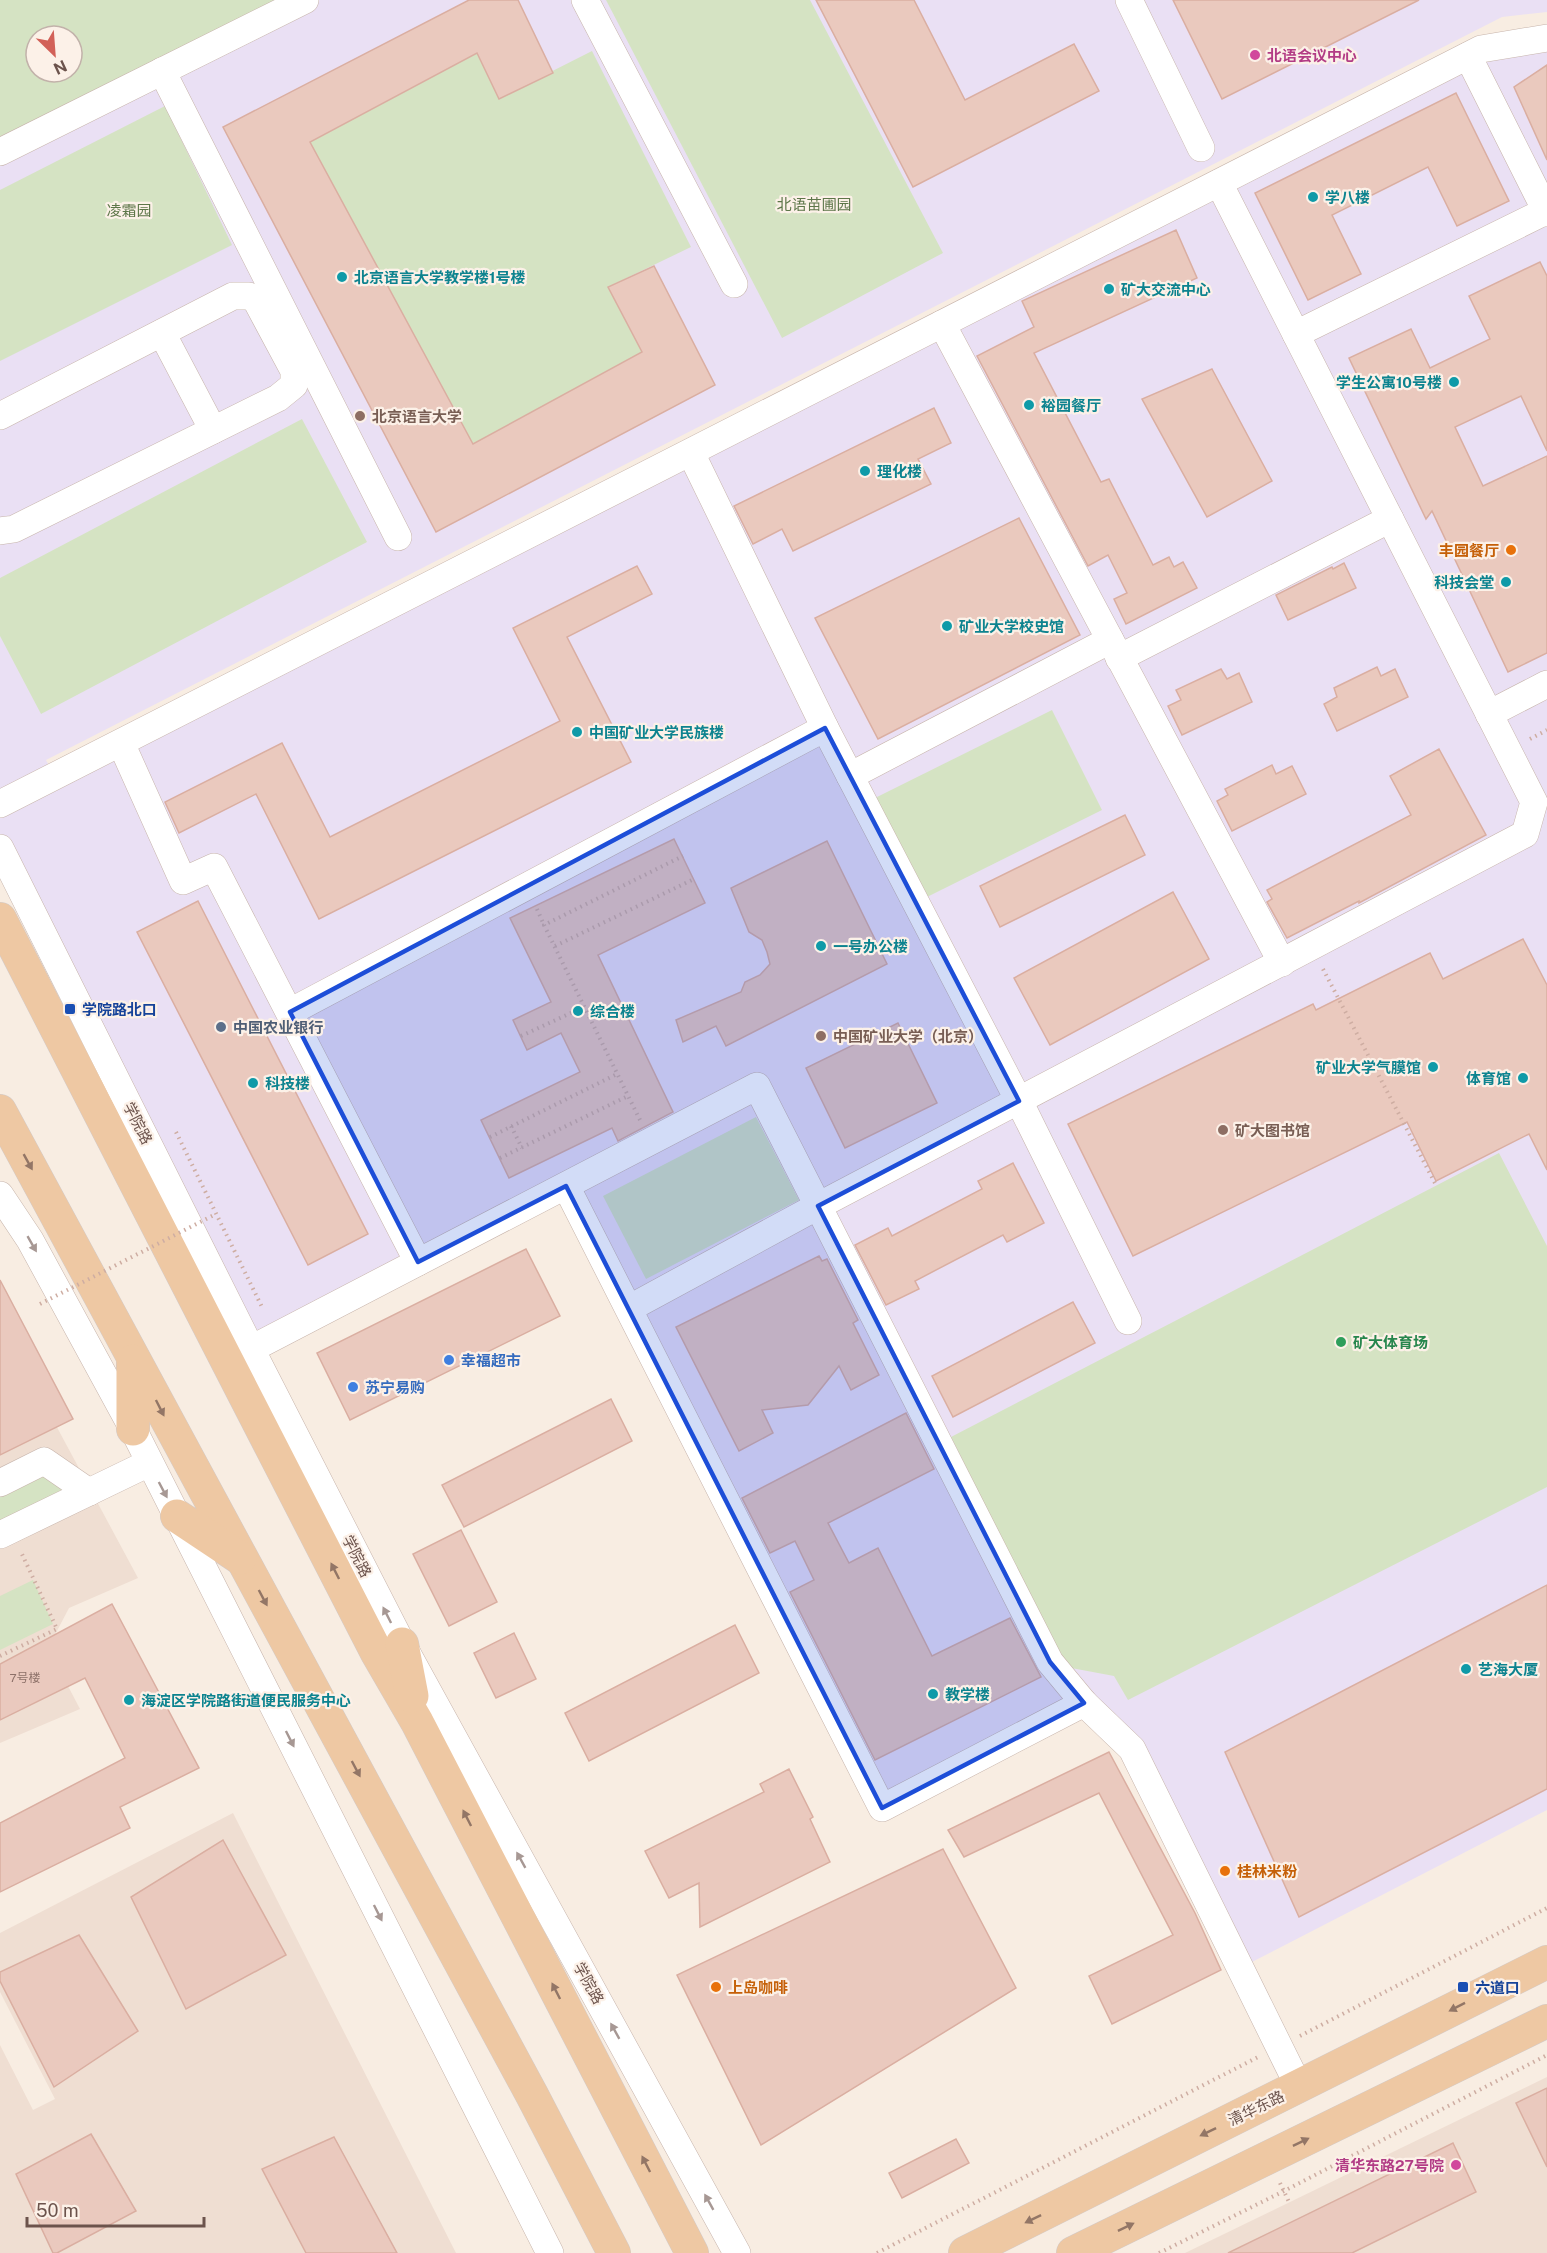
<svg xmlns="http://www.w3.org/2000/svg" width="1547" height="2253" viewBox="0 0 1547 2253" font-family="'Public Sans','Noto Sans SC',sans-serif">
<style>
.residential{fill:#efded2}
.education{fill:#eae0f4;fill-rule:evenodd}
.green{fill:#d5e3c3;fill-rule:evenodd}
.building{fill:#eac9be;stroke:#daaea1;stroke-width:1.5}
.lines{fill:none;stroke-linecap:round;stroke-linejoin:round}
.minor-casing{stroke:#c7b4ab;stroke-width:28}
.major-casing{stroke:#d3cbc9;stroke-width:34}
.path{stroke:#ceada2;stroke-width:4;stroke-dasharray:1.5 4.5;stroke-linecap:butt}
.minor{stroke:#fff;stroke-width:27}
.major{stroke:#eec8a3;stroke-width:33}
.path-bridge{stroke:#ceada2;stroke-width:4;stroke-dasharray:1.5 4.5;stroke-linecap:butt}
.oneway{fill:#937666}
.oneway2{fill:#a79894}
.marked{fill:#1d4ed8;fill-opacity:0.2;stroke:#1d4ed8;stroke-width:4.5;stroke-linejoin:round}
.hotel-dot{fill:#d1479c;stroke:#fcf1e8;stroke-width:2}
.culture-dot{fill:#0f9aa8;stroke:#fcf1e8;stroke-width:2}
.education-dot{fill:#8d6e63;stroke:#fcf1e8;stroke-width:2}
.food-dot{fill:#e8710a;stroke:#fcf1e8;stroke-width:2}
.transit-dot{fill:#1a4fb4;stroke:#fcf1e8;stroke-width:2}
.service-dot{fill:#5c6f8a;stroke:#fcf1e8;stroke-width:2}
.leisure-dot{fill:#2e9e5b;stroke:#fcf1e8;stroke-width:2}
.shop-dot{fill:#3f7fe0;stroke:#fcf1e8;stroke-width:2}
.labels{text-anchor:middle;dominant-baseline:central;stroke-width:4.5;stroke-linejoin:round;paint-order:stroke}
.number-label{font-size:12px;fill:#8c7068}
.hotel-label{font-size:15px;font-weight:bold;fill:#b23c85;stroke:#fcf1e8;text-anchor:start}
.culture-label{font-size:15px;font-weight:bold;fill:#0d838f;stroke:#fcf1e8;text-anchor:start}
.park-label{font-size:15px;fill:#5d7649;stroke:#fcf1e8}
.education-label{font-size:15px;font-weight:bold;fill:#785e54;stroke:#fcf1e8;text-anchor:start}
.food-label{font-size:15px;font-weight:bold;fill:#c56008;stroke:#fcf1e8;text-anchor:start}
.transit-label{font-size:15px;font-weight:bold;fill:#164399;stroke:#fcf1e8;text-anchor:start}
.service-label{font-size:15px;font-weight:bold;fill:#4e5e75;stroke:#fcf1e8;text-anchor:start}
.street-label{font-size:15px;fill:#6c534c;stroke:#fcf1e8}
.leisure-label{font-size:15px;font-weight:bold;fill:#27864d;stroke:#fcf1e8;text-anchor:start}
.shop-label{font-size:15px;font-weight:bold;fill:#366cbe;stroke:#fcf1e8;text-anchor:start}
</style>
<rect width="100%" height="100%" fill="#f8ede2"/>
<g class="residential">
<polygon points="45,1405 138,1578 69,1608 48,1648 80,1709 0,1743 0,1429"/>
<polygon points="233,1813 456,2253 0,2253 0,2045 33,2110 55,2099 0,1992 0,1933"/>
<polygon points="1547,2077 1547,2253 1185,2253"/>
</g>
<path class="education" d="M 0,0 L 1547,0 L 1547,12 L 1502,17 L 46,760 L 54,775 L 1468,56 L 1547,40 L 1547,1810 L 1250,1963 L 1132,1749 L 1084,1703 L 882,1808 L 566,1186 L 251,1349 L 0,848 ZM 36,36 L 72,36 L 72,72 L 36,72 Z"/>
<g class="green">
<path d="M 0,0 L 305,0 L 0,152 ZM 36,36 L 72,36 L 72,72 L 36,72 Z"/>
<polygon points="606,0 810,0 943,253 782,338"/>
<polygon points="592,51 691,247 608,287 642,352 473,444 310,142 477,53 499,98"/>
<polygon points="165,106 232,245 0,361 0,190"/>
<polygon points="302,419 367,542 41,714 0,636 0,578"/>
<polygon points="1052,710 1102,810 925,898 875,798"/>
<polygon points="756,1117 799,1200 646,1279 603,1196"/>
<polygon points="1499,1153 1547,1246 1547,1487 1128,1700 1114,1676 1066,1667 951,1437"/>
<polygon points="54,1467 67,1496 0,1528 0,1492"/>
<polygon points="33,1580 53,1624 0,1650 0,1596"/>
</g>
<g class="building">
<polygon points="469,0 518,0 553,73 499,99 477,53 310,142 473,444 642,352 608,287 654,266 715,385 436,532 223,127"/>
<polygon points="816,0 914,0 965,100 1074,44 1099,91 913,187"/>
<polygon points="1173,0 1419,0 1222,99"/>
<polygon points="1547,65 1547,160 1514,87"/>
<polygon points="1456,93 1509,201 1457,226 1428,167 1332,215 1361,274 1308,300 1255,193"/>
<polygon points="1176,230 1197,278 1034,353 1101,482 1109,479 1153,565 1169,557 1174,567 1183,562 1197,588 1126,624 1114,599 1127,593 1108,555 1088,566 977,356 1034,327 1022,301"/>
<polygon points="1540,262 1547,276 1547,451 1521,396 1455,427 1483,486 1547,456 1547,653 1508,672 1432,511 1426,519 1349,358 1411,329 1430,368 1490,339 1469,296"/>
<polygon points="1212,369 1272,481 1207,517 1142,399"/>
<polygon points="934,408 951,443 918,459 931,484 793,551 782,529 753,544 734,506"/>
<polygon points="1019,518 1080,635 878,739 815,618"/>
<polygon points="1344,563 1356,588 1288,620 1276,595 1332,567 1333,569"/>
<polygon points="637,566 652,594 567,637 631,762 319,919 256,794 179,833 165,802 282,743 330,837 560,721 513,628"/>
<polygon points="1377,667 1381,676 1395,669 1408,697 1337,731 1324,704 1337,697 1334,688"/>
<polygon points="1221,669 1227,679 1239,673 1252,702 1182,735 1168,706 1181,700 1176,690"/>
<polygon points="1439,749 1486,835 1359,903 1359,901 1287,938 1267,902 1272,899 1267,890 1411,815 1390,776"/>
<polygon points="1272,765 1276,774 1292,766 1306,794 1232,831 1217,801 1228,795 1225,789"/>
<polygon points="1125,815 1145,855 1000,927 980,886"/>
<polygon points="674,839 705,903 598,955 673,1112 618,1141 612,1128 509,1178 481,1120 580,1072 561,1033 527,1050 513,1020 551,1002 510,918"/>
<polygon points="827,841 887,964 726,1046 716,1026 683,1042 676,1020 741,992 745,982 760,975 770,964 767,952 762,940 749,932 731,888"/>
<polygon points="1173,892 1209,959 1050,1045 1014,978"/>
<polygon points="198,901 368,1234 308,1265 137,932"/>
<polygon points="1523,939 1547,985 1547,1170 1529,1134 1436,1181 1407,1122 1133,1256 1068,1124 1313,1004 1316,1010 1430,953 1443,979"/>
<polygon points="898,1023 937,1103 845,1148 806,1068"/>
<polygon points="1013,1163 1044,1223 1007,1242 1003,1235 915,1281 919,1289 886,1305 855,1245 888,1228 892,1236 982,1189 978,1181"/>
<polygon points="526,1249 560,1316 350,1420 317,1353"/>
<polygon points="819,1256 822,1261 827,1259 858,1320 853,1323 879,1375 851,1390 839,1366 808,1405 762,1410 773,1433 739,1451 676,1327"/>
<polygon points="0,1280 73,1419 0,1455"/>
<polygon points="1073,1302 1095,1343 953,1417 932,1376"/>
<polygon points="611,1399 632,1441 464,1527 442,1485"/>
<polygon points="906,1413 934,1469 828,1523 849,1563 878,1548 932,1656 1010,1618 1041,1677 875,1760 790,1592 814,1580 795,1541 770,1553 742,1498"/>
<polygon points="461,1530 497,1602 449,1626 413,1554"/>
<polygon points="1547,1585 1547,1789 1299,1917 1225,1752"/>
<polygon points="112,1604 199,1768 120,1807 130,1828 0,1892 0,1823 125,1758 85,1678 0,1720 0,1664"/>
<polygon points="735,1625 759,1673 589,1761 565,1713"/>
<polygon points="514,1633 536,1679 496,1698 474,1653"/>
<polygon points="1109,1752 1195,1913 1221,1970 1112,2024 1089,1976 1173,1935 1099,1793 964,1857 948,1830"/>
<polygon points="789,1769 813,1817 810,1819 830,1862 700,1927 699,1883 669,1898 645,1851 764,1792 760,1784"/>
<polygon points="223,1840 286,1955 186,2009 131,1897"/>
<polygon points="943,1849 1016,1988 761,2145 677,1975"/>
<polygon points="79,1935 138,2031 54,2087 0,1981 0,1972"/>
<polygon points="1547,2088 1547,2167 1516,2103"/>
<polygon points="91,2134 136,2211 57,2253 53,2253 16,2174"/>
<polygon points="334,2137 397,2253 306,2253 262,2169"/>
<polygon points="956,2139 969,2163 902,2198 889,2173"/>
<polygon points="1453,2143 1476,2192 1352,2253 1228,2253"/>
</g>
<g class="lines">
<defs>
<g id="minor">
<polyline points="585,0 734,284"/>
<polyline points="1129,0 1201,148"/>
<polyline points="1468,56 1547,213"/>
<polyline points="162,71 398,537"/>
<polyline points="0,152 305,0"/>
<polyline points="942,324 1282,963"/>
<polyline points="162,333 213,430"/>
<polyline points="1296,334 1546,211"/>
<polyline points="0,416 233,296 249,296 256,300 294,371 294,385 278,398 14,529 0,531"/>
<polyline points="691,453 825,728 1019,1101 1128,1321"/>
<polyline points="1119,658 1390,519"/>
<polyline points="1489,714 1547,684"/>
<polyline points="121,743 183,881 214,867 418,1262"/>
<polyline points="850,776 1110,640"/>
<polyline points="0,804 1481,49 1547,38"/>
<polyline points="0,848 251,1349 402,1644 737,2253"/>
<polyline points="290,1012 825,728"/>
<polyline points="566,1186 882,1808 1084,1703"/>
<polyline points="0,1195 30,1240 133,1429 550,2253"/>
<polyline points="630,1308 818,1206 1525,834 1534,802 1219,183"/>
<polyline points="251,1349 757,1086 1050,1662 1084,1703 1132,1749 1299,2087"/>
<polyline points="0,1483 44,1461 89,1492"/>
<polyline points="0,1535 149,1463"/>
</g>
<g id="major">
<polyline points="0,919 377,1653 417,1722 692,2253"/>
<polyline points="0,1111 532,2095 614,2253"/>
<polyline points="133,1361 133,1429"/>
<polyline points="177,1516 240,1558"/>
<polyline points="402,1644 412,1696"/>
<polyline points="965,2253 1547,1962"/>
<polyline points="1073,2253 1547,2021"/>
</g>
</defs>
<use href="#minor" class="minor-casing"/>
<use href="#major" class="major-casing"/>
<g class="path">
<polyline points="1530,739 1547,730"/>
<polyline points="537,909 544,925"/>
<polyline points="555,946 694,879"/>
<polyline points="1323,969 1436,1185"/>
<polyline points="521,1036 584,1007"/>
<polyline points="640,1120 544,925 683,856"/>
<polyline points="511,1126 522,1148"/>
<polyline points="176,1132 262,1307"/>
<polyline points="490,1137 617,1074"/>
<polyline points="500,1158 628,1096"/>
<polyline points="0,1656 57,1629 21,1552"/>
<polyline points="1300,2036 1547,1908"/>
<polyline points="1280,2183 1289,2202"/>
<polyline points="877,2253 1258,2057"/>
<polyline points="1159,2253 1284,2191 1547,2055"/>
</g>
<use href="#minor" class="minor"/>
<use href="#major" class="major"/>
<polyline class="path-bridge" points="40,1304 216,1214"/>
</g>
<defs><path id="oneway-solid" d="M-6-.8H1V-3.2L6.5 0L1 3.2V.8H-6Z" transform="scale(1.5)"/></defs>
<g class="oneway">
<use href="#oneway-solid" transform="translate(28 1162) rotate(61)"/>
<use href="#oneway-solid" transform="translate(160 1408) rotate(63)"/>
<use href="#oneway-solid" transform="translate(335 1571) rotate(-117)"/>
<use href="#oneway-solid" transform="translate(263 1598) rotate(62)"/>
<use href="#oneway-solid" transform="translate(356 1769) rotate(62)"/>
<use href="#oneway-solid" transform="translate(467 1818) rotate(-117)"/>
<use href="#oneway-solid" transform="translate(556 1991) rotate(-117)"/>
<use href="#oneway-solid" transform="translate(1457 2007) rotate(153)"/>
<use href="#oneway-solid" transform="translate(1208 2132) rotate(154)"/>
<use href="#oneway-solid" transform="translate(1301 2142) rotate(-26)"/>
<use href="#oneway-solid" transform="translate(646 2164) rotate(-117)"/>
<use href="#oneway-solid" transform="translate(1033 2219) rotate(154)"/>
<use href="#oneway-solid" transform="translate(1126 2227) rotate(-26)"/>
</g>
<g class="oneway2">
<use href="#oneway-solid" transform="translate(32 1244) rotate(60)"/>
<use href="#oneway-solid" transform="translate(163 1490) rotate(62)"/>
<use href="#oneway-solid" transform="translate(387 1615) rotate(-117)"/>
<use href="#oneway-solid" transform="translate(290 1739) rotate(63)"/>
<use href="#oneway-solid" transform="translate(521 1860) rotate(-119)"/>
<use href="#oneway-solid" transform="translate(378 1913) rotate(63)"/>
<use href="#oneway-solid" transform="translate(615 2031) rotate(-119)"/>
<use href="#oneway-solid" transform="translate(709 2202) rotate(-119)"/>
</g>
<path class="marked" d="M 825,728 L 1019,1101 L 818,1206 L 1050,1662 L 1084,1703 L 882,1808 L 566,1186 L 418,1262 L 290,1012 Z"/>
<g class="hotel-dot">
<circle cx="1255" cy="55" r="6"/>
<circle cx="1456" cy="2165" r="6"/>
</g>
<g class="culture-dot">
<circle cx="1313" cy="197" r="6"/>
<circle cx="342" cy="277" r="6"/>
<circle cx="1109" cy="289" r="6"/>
<circle cx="1454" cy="382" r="6"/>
<circle cx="1029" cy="405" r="6"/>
<circle cx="865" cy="471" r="6"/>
<circle cx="1506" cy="582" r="6"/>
<circle cx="947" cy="626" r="6"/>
<circle cx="577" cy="732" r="6"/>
<circle cx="821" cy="946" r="6"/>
<circle cx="578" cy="1011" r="6"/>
<circle cx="1433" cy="1067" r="6"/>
<circle cx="1523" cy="1078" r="6"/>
<circle cx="253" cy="1083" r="6"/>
<circle cx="1466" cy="1669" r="6"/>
<circle cx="933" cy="1694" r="6"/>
<circle cx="129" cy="1700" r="6"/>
</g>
<g class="education-dot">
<circle cx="360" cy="416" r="6"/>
<circle cx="821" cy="1036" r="6"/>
<circle cx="1223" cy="1130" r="6"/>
</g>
<g class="food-dot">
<circle cx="1511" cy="550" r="6"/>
<circle cx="1225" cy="1871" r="6"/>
<circle cx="716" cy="1987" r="6"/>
</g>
<g class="transit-dot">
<rect x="64" y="1003" width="12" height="12" rx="3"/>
<rect x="1457" y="1981" width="12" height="12" rx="3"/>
</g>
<circle class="service-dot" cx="221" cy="1027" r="6"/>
<circle class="leisure-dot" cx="1341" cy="1342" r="6"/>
<g class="shop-dot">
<circle cx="449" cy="1360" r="6"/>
<circle cx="353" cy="1387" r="6"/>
</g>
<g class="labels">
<g class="number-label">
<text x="25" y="1678">7号楼</text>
</g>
<g class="hotel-label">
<text x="1267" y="55">北语会议中心</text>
<text x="1444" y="2165" text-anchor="end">清华东路27号院</text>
</g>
<g class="culture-label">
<text x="1325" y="197">学八楼</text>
<text x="354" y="277">北京语言大学教学楼1号楼</text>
<text x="1121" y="289">矿大交流中心</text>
<text x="1442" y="382" text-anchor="end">学生公寓10号楼</text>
<text x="1041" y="405">裕园餐厅</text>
<text x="877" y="471">理化楼</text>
<text x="1494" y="582" text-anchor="end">科技会堂</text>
<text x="959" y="626">矿业大学校史馆</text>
<text x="589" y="732">中国矿业大学民族楼</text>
<text x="833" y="946">一号办公楼</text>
<text x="590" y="1011">综合楼</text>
<text x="1421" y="1067" text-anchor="end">矿业大学气膜馆</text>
<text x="1511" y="1078" text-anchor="end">体育馆</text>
<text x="265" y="1083">科技楼</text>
<text x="1478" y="1669">艺海大厦</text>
<text x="945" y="1694">教学楼</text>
<text x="141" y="1700">海淀区学院路街道便民服务中心</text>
</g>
<g class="park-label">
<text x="814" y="204">北语苗圃园</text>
<text x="129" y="210">凌霜园</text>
</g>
<g class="education-label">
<text x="372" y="416">北京语言大学</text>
<text x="833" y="1036">中国矿业大学（北京）</text>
<text x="1235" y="1130">矿大图书馆</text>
</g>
<g class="food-label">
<text x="1499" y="550" text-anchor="end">丰园餐厅</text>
<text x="1237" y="1871">桂林米粉</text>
<text x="728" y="1987">上岛咖啡</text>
</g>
<g class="transit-label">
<text x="82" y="1009">学院路北口</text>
<text x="1475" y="1987">六道口</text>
</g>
<g class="service-label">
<text x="233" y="1027">中国农业银行</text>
</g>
<g class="street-label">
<text transform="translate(138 1123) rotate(63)">学院路</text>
<text transform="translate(357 1556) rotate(63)">学院路</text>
<text transform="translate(589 1983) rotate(61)">学院路</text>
<text transform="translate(1256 2108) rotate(-26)">清华东路</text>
</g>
<g class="leisure-label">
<text x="1353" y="1342">矿大体育场</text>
</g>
<g class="shop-label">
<text x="461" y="1360">幸福超市</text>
<text x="365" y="1387">苏宁易购</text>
</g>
</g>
<g transform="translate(54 54) rotate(155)"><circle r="28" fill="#fcf1e8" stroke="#c2b2aa" stroke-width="1.5"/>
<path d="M0-4.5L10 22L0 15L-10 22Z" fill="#d26158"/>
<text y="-9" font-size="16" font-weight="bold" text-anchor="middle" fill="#6c534c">N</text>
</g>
<path d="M27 2217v9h177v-9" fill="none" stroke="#6c534c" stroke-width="3"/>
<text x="36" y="2217" font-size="18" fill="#6c534c" stroke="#fcf1e8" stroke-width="4.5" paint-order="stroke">50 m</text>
</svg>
